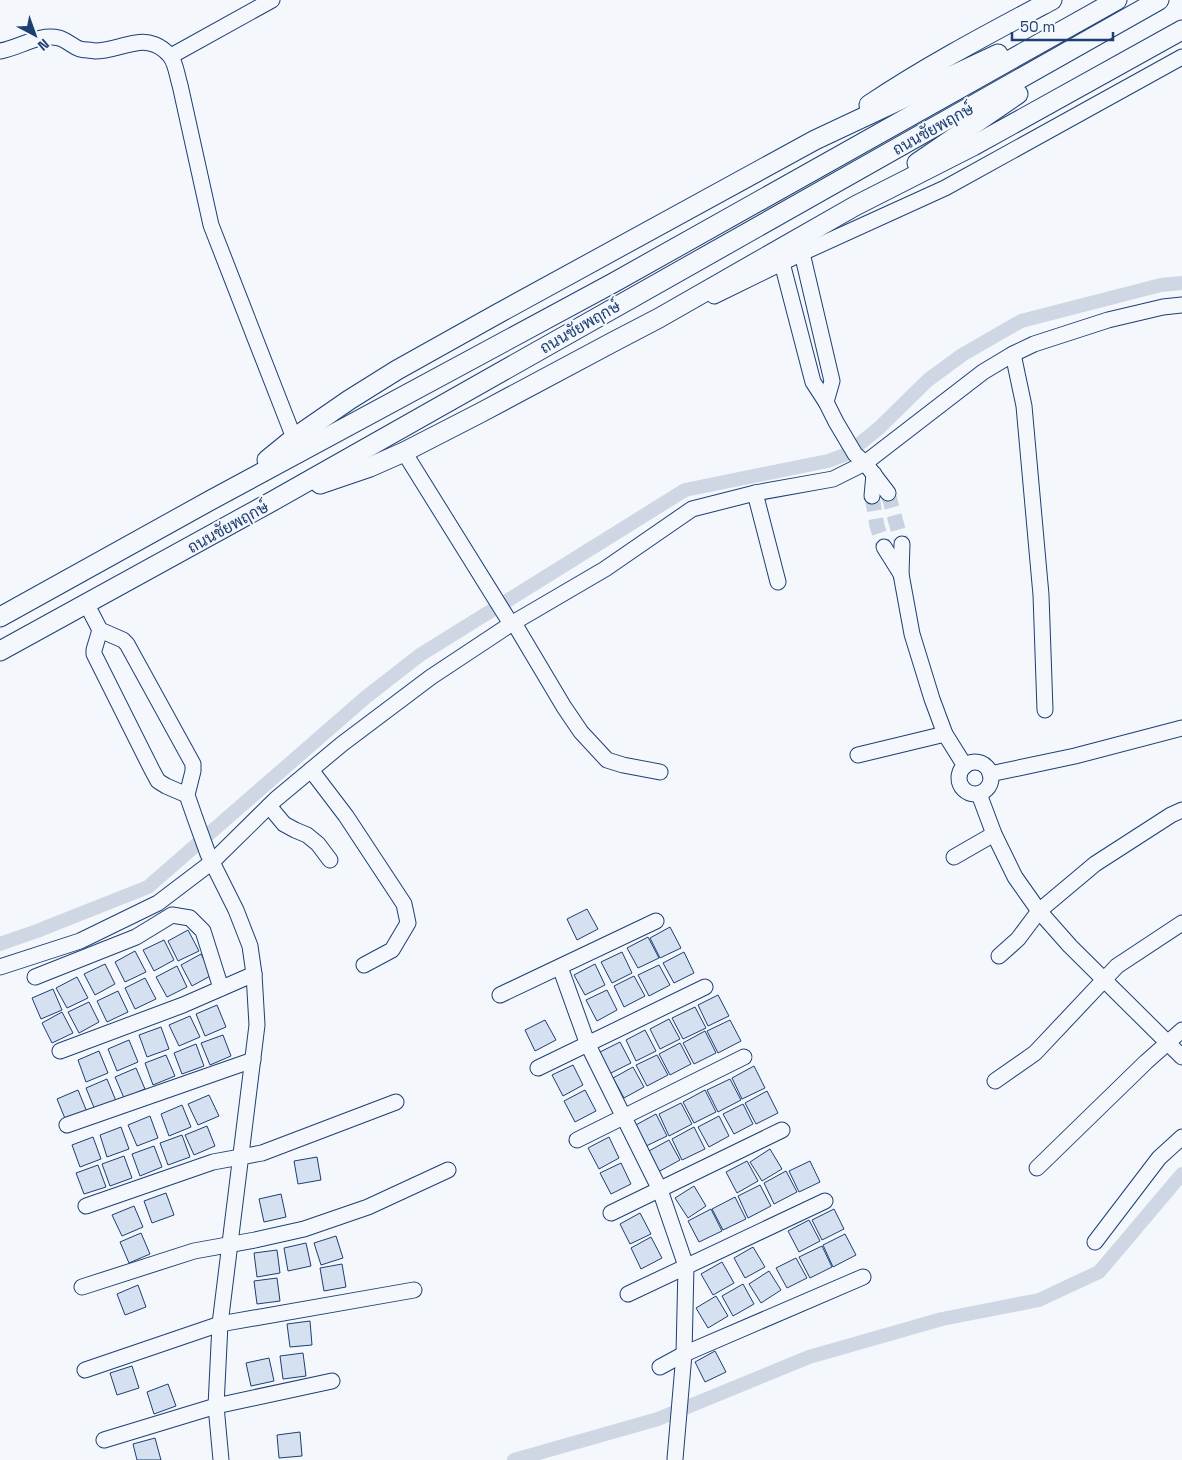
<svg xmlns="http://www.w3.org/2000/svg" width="1182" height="1460" viewBox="0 0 1182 1460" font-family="'Space Grotesk',Sarabun,sans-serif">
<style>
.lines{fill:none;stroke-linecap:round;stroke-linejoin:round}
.canal{stroke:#cfd7e4;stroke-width:14}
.building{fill:#d5e0f0;stroke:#1d3f73}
.minor-tunnel{stroke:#c9d2e0;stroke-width:15;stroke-dasharray:15 8;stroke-linecap:butt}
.minor-casing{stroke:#1d3f73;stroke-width:17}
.major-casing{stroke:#1d3f73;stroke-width:21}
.minor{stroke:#f4f7fb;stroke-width:15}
.major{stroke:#f4f7fb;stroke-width:19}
.labels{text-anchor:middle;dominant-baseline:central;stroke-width:4;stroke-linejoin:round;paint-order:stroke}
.street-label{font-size:16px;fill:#1d3f73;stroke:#f4f7fb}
</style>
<rect width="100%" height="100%" fill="#f4f7fb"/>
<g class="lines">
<g class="canal">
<polyline points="0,944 37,931 148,887 366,697 420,655 685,490 828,461 847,454 879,428 928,380 962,355 1021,321 1161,285 1182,283"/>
<polyline points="514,1460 658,1419 809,1357 942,1319 1039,1300 1099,1272 1182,1174"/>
</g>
</g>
<g class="building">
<polygon points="587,909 598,929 577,940 567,919"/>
<polygon points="670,927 681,948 660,958 650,938"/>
<polygon points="188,930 199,951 178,961 168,941"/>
<polygon points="648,937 659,958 638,968 627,948"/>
<polygon points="164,940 174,960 154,971 143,950"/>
<polygon points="135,951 146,972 125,982 115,962"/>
<polygon points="622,952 632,973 612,983 601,962"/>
<polygon points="684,952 694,973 674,983 663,963"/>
<polygon points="201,954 212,975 192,986 181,965"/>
<polygon points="105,964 115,984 95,995 84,974"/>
<polygon points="595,964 605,985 585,995 574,975"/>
<polygon points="659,965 670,985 649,996 638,975"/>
<polygon points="177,966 187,987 167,997 156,977"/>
<polygon points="634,976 645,996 624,1007 614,986"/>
<polygon points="77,977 88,998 67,1008 56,988"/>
<polygon points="145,978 156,999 135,1009 125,988"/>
<polygon points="53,989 62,1010 41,1019 32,998"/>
<polygon points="607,990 617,1010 597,1021 586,1000"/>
<polygon points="118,991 128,1012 107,1022 97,1001"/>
<polygon points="718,995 729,1016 708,1026 698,1005"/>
<polygon points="89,1002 99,1022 79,1033 68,1012"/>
<polygon points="217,1005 226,1027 205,1036 196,1014"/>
<polygon points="695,1007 706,1028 683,1039 672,1018"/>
<polygon points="62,1012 73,1033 52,1043 42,1023"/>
<polygon points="190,1016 200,1037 179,1046 169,1025"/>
<polygon points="669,1019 680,1039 660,1049 650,1029"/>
<polygon points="545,1020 556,1040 535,1051 525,1030"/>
<polygon points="730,1020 741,1041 718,1053 707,1031"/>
<polygon points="161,1027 169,1049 147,1057 139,1035"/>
<polygon points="645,1030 656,1051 636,1061 626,1040"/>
<polygon points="705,1031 716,1053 694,1064 683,1043"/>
<polygon points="223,1035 231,1056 210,1065 201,1043"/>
<polygon points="129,1040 138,1062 117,1071 108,1049"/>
<polygon points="620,1042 631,1063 609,1074 598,1053"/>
<polygon points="680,1043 691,1064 670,1075 659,1054"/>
<polygon points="196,1044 204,1066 182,1074 174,1053"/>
<polygon points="99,1051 108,1073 86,1082 78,1060"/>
<polygon points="166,1055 175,1076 153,1085 145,1063"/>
<polygon points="657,1055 668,1075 647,1086 636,1065"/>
<polygon points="573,1065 583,1085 563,1096 552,1075"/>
<polygon points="754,1066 765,1088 742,1099 732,1078"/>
<polygon points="633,1067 644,1087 624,1098 613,1078"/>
<polygon points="136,1068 145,1089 124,1098 115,1077"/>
<polygon points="107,1079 116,1101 95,1110 86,1088"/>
<polygon points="730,1079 741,1100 718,1112 707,1090"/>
<polygon points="78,1090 87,1112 66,1121 57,1099"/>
<polygon points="585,1090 596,1111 575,1122 564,1101"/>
<polygon points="705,1090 716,1112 694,1123 683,1102"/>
<polygon points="767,1091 778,1113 756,1124 745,1103"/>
<polygon points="209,1095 219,1116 198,1125 188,1104"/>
<polygon points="681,1103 692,1124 669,1136 659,1114"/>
<polygon points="743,1104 753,1124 734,1134 723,1114"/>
<polygon points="182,1105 191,1127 169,1136 161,1114"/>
<polygon points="656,1114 667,1136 644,1147 634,1126"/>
<polygon points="150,1116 158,1138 137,1146 128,1125"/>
<polygon points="719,1116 729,1136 709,1147 698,1127"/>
<polygon points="207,1126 215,1146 194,1155 185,1135"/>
<polygon points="121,1127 129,1149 107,1157 100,1135"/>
<polygon points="694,1127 705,1149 682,1160 672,1139"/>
<polygon points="182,1135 190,1157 168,1165 160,1143"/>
<polygon points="93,1137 101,1159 80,1167 72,1145"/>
<polygon points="609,1137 619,1158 599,1169 588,1148"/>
<polygon points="669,1140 680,1160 658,1172 647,1152"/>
<polygon points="154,1146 162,1167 140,1176 132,1154"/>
<polygon points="770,1149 782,1169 762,1181 750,1162"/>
<polygon points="124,1156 132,1178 110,1186 102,1164"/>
<polygon points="317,1157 321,1180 298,1184 294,1161"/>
<polygon points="747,1161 758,1181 737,1193 726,1172"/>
<polygon points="810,1161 820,1182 799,1192 789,1171"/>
<polygon points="621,1163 631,1184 611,1194 600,1173"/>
<polygon points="98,1165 106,1187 84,1194 76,1173"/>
<polygon points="786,1171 797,1192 774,1204 764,1183"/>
<polygon points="760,1185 771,1206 748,1218 738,1196"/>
<polygon points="694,1186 706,1206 688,1218 675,1198"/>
<polygon points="166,1193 174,1215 152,1223 144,1201"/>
<polygon points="281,1194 286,1217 264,1222 259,1199"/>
<polygon points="735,1197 746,1219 723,1230 712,1209"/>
<polygon points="134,1206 143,1227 122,1236 112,1215"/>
<polygon points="711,1209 722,1231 699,1242 688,1221"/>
<polygon points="834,1209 844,1229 822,1240 812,1220"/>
<polygon points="640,1213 651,1234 630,1244 620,1224"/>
<polygon points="809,1220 820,1241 799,1252 788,1231"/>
<polygon points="141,1233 150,1254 129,1263 120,1242"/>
<polygon points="845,1234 856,1255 833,1267 823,1245"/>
<polygon points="336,1236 343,1258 321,1265 314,1243"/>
<polygon points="651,1237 662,1258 641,1269 631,1248"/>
<polygon points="306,1243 311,1266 288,1271 284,1248"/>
<polygon points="822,1246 832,1267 810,1278 799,1257"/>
<polygon points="753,1247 765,1267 745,1278 734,1258"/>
<polygon points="277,1250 280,1273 257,1277 254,1253"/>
<polygon points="796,1258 807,1278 787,1288 776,1268"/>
<polygon points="722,1262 734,1283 713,1295 701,1274"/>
<polygon points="342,1264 346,1287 324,1291 320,1268"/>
<polygon points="769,1271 781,1290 761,1303 749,1284"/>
<polygon points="277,1278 280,1301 257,1304 254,1281"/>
<polygon points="743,1284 754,1304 733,1316 722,1296"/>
<polygon points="138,1285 146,1307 125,1315 117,1294"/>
<polygon points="716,1296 728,1316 708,1328 696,1308"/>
<polygon points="310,1321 312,1345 290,1347 287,1324"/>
<polygon points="715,1351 726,1372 705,1382 695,1362"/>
<polygon points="303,1353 306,1376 283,1379 280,1356"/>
<polygon points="269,1358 274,1381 251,1386 246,1363"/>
<polygon points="132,1366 139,1388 117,1395 110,1373"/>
<polygon points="168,1384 176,1406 154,1414 147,1392"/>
<polygon points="300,1432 302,1456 279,1458 277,1435"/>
<polygon points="155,1438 161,1460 137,1460 133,1444"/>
</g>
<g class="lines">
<g class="minor-tunnel">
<polyline points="888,493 902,544"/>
<polyline points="872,496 877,526 884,547"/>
</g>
<defs>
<g id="minor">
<path d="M 0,51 C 19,48 39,33 59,38 C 67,40 73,47 80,49 C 84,50 90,50 95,51 C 109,51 122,45 136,43 C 149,40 162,46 170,56 C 176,63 177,76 180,85 L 211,225 L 294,438"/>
<polyline points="171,56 272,0"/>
<polyline points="802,253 832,381 826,402"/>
<polyline points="782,263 813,382 826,402 836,422 855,454 865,463 888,493"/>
<polyline points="714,296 802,253 945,188 1182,57"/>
<polyline points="1013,354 1024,406 1041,595 1045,710"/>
<polyline points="404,452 511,624"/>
<polyline points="755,493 778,582"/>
<polyline points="872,496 874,474"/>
<polyline points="902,544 901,574 912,634 932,699 945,734 965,766"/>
<polyline points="884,547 901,574"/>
<polyline points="86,603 100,630 123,640 127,644 193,764 193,771 187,795 195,818 208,854 236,910 250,946 254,974 257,1025 220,1324 216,1406 221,1460"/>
<polyline points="514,623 564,707 581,732 607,760 623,765 660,772"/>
<polyline points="100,630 94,650 94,654 152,770 158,781 166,786 187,795"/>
<polyline points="858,755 945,734"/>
<circle cx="975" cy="778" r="16"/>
<polyline points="311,770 346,816 404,904 408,923 392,950 364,965"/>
<polyline points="990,774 1075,756 1182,728"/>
<polyline points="979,794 994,834 1015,877 1039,911 1070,946 1182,1057"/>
<polyline points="269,806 284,824 295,830 307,835 318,844 330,860"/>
<polyline points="954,857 994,834"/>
<polyline points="999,956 1018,939 1039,911 1095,864 1171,815 1182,810"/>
<polyline points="0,967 80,941 158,903 212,862 276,799 342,744 431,677 511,624 605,569 692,509 755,493 833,479 865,463 983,372 1013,354 1034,344 1108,320 1163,307 1182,305"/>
<polyline points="560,967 588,1045 660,1190 686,1266 684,1354 675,1459"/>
<polyline points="35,977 136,937 172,915 190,918 203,931 221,988"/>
<polyline points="500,995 656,921"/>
<polyline points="60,1051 183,1005 254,974"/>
<polyline points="538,1068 705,987"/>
<polyline points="995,1081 1035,1053 1117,966 1182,923"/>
<polyline points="67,1125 253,1060"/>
<polyline points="577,1140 744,1057"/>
<polyline points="1037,1168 1146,1062 1182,1030"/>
<polyline points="86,1206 213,1162 262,1153 396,1102"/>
<polyline points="611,1213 782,1130"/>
<polyline points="1095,1242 1159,1158 1182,1137"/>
<polyline points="82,1287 194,1251 255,1240 304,1229 368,1207 448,1170"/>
<polyline points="628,1294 825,1201"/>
<polyline points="660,1367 684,1354 863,1277"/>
<polyline points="85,1370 220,1324 414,1290"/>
<polyline points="104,1440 216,1406 332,1381"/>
</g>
<g id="major">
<path d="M 869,105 C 927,66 990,33 1052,0"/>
<polyline points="917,163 1018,94"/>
<polyline points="267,460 294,438 349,400 397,370 499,313 815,140 998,54"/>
<polyline points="320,484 370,467 404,452 480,413 613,342 659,318 855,206 973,146 1182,30"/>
<polyline points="0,617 211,500 613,283 1117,0"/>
<polyline points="0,651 271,502 1159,0"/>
</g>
</defs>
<use href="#minor" class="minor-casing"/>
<use href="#major" class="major-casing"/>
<use href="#minor" class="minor"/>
<use href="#major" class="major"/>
</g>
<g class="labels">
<g class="street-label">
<text transform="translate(933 129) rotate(-29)">ถนนชัยพฤกษ์</text>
<text transform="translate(580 327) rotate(-30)">ถนนชัยพฤกษ์</text>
<text transform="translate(228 527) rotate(-29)">ถนนชัยพฤกษ์</text>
</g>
</g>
<g transform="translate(35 35) rotate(139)" stroke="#f4f7fb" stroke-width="4" paint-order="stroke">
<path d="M0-4L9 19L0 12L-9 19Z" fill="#1d3f73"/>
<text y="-8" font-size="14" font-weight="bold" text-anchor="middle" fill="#1d3f73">N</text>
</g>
<path d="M1012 32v8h101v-8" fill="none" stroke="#1d3f73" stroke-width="2.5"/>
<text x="1020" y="32" font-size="15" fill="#1d3f73" stroke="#f4f7fb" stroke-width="4" paint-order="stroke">50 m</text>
</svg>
